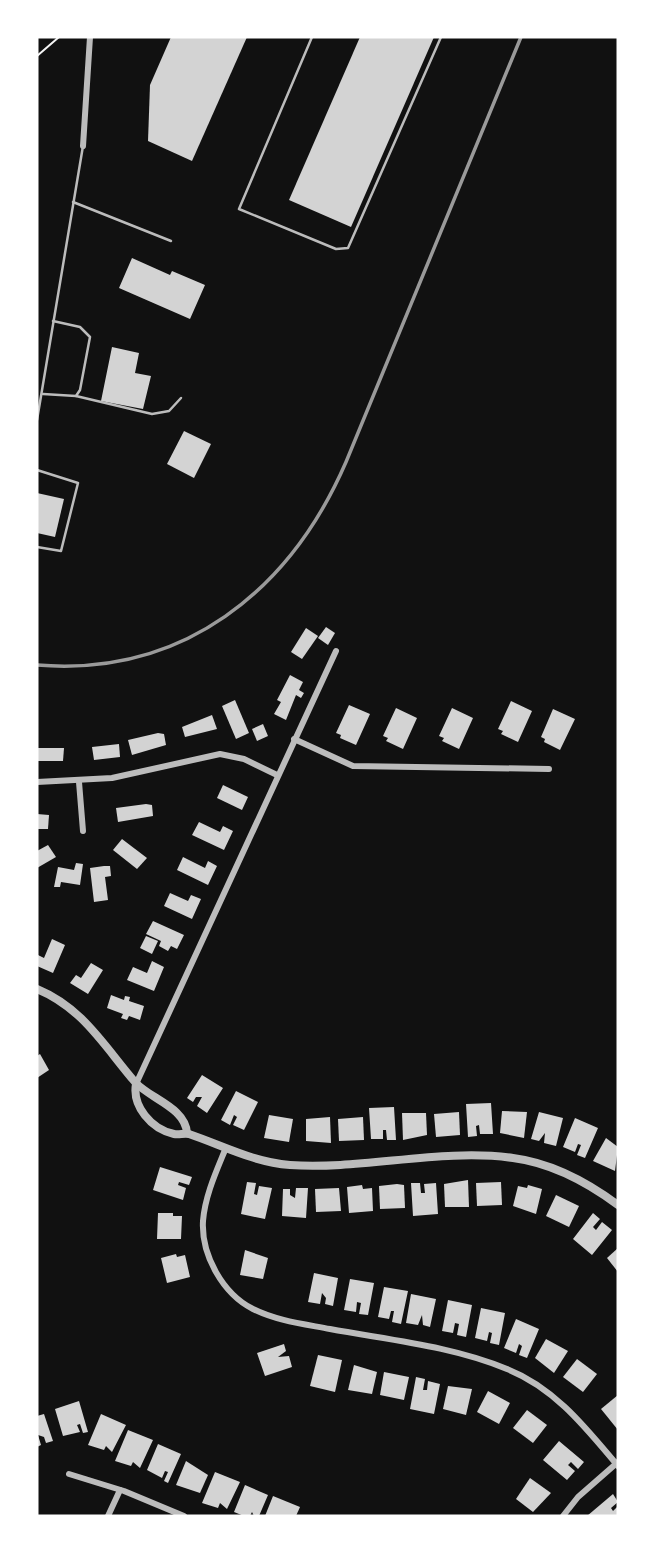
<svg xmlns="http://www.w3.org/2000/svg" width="655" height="1553" viewBox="0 0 655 1553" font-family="'Sofia Sans Condensed',sans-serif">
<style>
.building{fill:#d3d3d3}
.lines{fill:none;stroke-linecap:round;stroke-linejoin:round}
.path{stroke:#f5f5f5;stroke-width:2}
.service{stroke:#bcbcbc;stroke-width:2.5}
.minor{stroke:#bcbcbc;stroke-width:6}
.tertiary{stroke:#bcbcbc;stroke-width:8}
.rail{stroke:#9a9a9a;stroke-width:3.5}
</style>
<rect width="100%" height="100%" fill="#111"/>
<g class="building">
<polygon points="171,37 247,37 192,161 148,141 150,85"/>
<polygon points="360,37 434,37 351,227 289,200"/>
<polygon points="132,258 170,275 172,271 205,285 190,319 119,288"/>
<polygon points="112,347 139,353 135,373 151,376 143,409 101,401"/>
<polygon points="184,431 211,444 194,478 167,464"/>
<polygon points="37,493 64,499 55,537 37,533"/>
<polygon points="326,627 335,633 328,645 318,638"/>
<polygon points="306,628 318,636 302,659 291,652"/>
<polygon points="290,675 303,682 299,690 304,693 301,698 296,695 286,720 274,714 281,702 277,700"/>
<polygon points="235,700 249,733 236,739 222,706"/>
<polygon points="511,701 532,711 518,742 501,734 503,731 498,729"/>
<polygon points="349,705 370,714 356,745 340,738 341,735 336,733"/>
<polygon points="396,708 417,718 403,749 386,741 388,738 383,736"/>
<polygon points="452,708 473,718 459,749 442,741 444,738 439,736"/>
<polygon points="553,709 575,719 560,750 544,742 545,739 541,737"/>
<polygon points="212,715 217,729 185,737 182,727"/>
<polygon points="263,724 268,736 257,741 252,729"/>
<polygon points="158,733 164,734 166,745 132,755 128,740"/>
<polygon points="119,744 120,757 94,760 92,747"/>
<polygon points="37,748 64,748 63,761 37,761"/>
<polygon points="223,785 248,797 242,810 217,798"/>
<polygon points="146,804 152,805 153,816 118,822 116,808"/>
<polygon points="37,814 49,815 48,829 37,829"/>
<polygon points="199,822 220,832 223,826 233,831 224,850 192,835"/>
<polygon points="122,839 147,858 137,869 113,850"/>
<polygon points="48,845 56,857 37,868 37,851"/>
<polygon points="183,857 205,868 208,861 217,866 208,885 177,870"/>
<polygon points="76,863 83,864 80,885 61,882 60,887 54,887 58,867 74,870"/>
<polygon points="104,866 110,866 111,876 105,877 108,900 94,902 90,868"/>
<polygon points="170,893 188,901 191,895 201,899 192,919 164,906"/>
<polygon points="153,921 184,935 177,949 171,946 168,951 159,946 161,941 146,934"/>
<polygon points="146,936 158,941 152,954 140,948"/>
<polygon points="52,939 65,945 53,973 37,966 38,955 44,958"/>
<polygon points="152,961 164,967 154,991 127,980 133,967 147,973"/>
<polygon points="91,963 103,970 88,994 70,983 76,975 81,978"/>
<polygon points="111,995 124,1000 125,996 130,997 129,1001 144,1006 140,1020 129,1016 127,1020 121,1018 123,1014 107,1008"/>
<polygon points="40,1054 49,1070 37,1078 37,1056"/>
<polygon points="202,1075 223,1088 207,1113 197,1106 202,1097 196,1097 193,1102 187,1098"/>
<polygon points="236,1091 258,1102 244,1130 233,1125 237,1117 234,1115 230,1125 221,1120"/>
<polygon points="491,1103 493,1134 480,1134 479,1125 476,1126 477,1136 468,1137 466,1104"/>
<polygon points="394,1107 396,1140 387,1140 386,1130 383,1130 383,1139 371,1139 369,1108"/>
<polygon points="502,1111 527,1112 524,1138 500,1133"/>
<polygon points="459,1112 460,1135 436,1137 434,1114"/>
<polygon points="539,1112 563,1118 556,1146 544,1143 545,1133 539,1141 531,1139"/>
<polygon points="402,1113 426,1113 427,1135 403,1140"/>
<polygon points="269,1115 293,1119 289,1142 264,1138"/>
<polygon points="330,1117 331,1143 306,1141 306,1119"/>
<polygon points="363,1117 364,1140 339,1141 338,1119"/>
<polygon points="575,1118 598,1128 585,1158 577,1155 581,1145 578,1144 575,1152 563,1147"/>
<polygon points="606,1138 618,1147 615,1171 593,1161"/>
<polygon points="160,1167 192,1177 189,1185 179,1182 178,1185 186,1188 183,1200 153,1190"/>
<polygon points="468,1180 469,1207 445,1207 444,1184"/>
<polygon points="247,1182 256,1183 254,1194 257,1195 259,1186 272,1188 265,1219 241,1214"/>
<polygon points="501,1182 502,1205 477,1206 476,1183"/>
<polygon points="411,1183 420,1183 421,1193 425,1193 424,1184 436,1183 438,1214 413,1216"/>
<polygon points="397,1184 404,1185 405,1208 380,1209 379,1186"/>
<polygon points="362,1185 363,1189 372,1188 373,1211 349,1213 347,1187"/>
<polygon points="528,1185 542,1189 536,1214 513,1206 518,1186 527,1188"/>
<polygon points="296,1188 308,1188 306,1218 282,1216 283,1189 290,1189 290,1195 295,1198"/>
<polygon points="339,1188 341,1211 316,1212 315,1189"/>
<polygon points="556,1195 579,1206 569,1227 546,1216"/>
<polygon points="158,1213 173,1213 173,1216 182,1216 181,1239 157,1239"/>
<polygon points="593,1213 600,1219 593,1227 596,1230 602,1222 612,1230 592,1255 573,1239"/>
<polygon points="618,1248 618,1272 607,1258"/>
<polygon points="245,1250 268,1258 263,1279 240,1275"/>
<polygon points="176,1254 177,1257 185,1255 190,1277 167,1283 161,1258"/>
<polygon points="314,1273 338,1278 333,1306 325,1304 326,1298 322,1293 320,1304 308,1302"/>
<polygon points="350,1279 374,1283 368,1315 359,1314 361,1303 357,1302 356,1312 344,1310"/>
<polygon points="384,1287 408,1291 401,1324 392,1322 394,1311 391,1311 389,1319 378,1317"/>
<polygon points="411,1294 436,1299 430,1327 423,1325 422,1315 418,1325 406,1323"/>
<polygon points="448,1300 472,1305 466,1337 457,1335 459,1324 455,1323 453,1333 442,1331"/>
<polygon points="481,1308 505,1313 499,1345 490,1343 492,1333 489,1332 487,1341 475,1338"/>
<polygon points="516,1319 539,1329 527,1358 519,1355 522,1346 519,1344 516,1353 504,1348"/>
<polygon points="546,1339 568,1351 554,1373 535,1358"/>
<polygon points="284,1344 286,1351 278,1357 289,1356 292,1367 265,1376 257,1353"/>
<polygon points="318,1355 342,1360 335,1392 310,1386"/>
<polygon points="577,1359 597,1374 583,1392 563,1377"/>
<polygon points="354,1365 377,1372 372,1394 348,1390"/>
<polygon points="384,1372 409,1377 404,1400 380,1395"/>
<polygon points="416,1377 425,1379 423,1390 427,1390 428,1381 440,1384 434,1414 410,1409"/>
<polygon points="448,1386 472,1389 466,1415 443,1409"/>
<polygon points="488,1391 510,1403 499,1424 477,1412"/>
<polygon points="618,1395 618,1430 601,1409"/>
<polygon points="79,1401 88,1432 83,1433 80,1424 77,1425 80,1432 63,1436 55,1409"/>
<polygon points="527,1410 547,1425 533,1443 513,1428"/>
<polygon points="44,1414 53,1441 46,1443 44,1437 38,1435 41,1445 37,1447 37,1416"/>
<polygon points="101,1414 126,1425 112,1452 106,1446 104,1450 88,1445"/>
<polygon points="128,1430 153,1440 140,1468 133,1462 131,1466 115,1461"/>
<polygon points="559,1441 584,1462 578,1469 571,1462 568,1465 575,1471 567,1480 543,1460"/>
<polygon points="158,1444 181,1454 168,1483 164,1481 168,1472 165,1471 162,1478 147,1470"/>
<polygon points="186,1461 208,1475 200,1493 176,1485"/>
<polygon points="215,1472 240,1482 227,1509 220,1503 218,1508 202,1503"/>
<polygon points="530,1478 551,1493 533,1512 516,1499"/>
<polygon points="245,1485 268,1495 259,1516 254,1516 252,1512 250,1516 244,1516 234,1512"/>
<polygon points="613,1494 618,1502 611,1508 613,1511 618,1506 618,1516 587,1516"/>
<polygon points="273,1496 300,1507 296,1516 265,1516"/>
</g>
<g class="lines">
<polyline class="path" points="37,56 59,37"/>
<g class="service">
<polyline points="312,37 239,209 336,249 348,248 441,37"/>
<polyline points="73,202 171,241"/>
<polyline points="43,394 76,396 80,390 90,337 80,327 53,321"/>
<polyline points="76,396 152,414 169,411 181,398"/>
<polyline points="37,420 83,146"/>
<polyline points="37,470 78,483 61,551 37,547"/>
</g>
<g class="minor">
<polyline points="83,146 90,37"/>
<polyline points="294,739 353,766 549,769"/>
<polyline points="37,782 112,778 220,754 244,759 277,775"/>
<polyline points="79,782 83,831"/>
<polyline points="136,1084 336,651"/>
<path d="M 225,1150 C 216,1172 205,1196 203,1221 C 201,1255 223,1294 253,1309 C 277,1321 304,1324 330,1329 C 389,1340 452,1346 507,1369 C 555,1388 586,1428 618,1466"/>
<polyline points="69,1474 124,1491 184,1516"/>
<polyline points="108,1516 120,1490"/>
<polyline points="563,1516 578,1497 618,1462"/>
</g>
<g class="tertiary">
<path d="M 37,989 C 83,1008 104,1046 135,1082 C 150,1099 185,1107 187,1133"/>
<path d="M 136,1084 C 132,1106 151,1129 174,1134 C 179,1135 184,1133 189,1134 C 224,1146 253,1162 290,1165 C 362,1170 442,1148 513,1158 C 552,1163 587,1182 618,1205"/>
</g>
<path class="rail" d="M 37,665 C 183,677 290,591 346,462 L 521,37"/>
</g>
<rect width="655" height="1553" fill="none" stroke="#ffffff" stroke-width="77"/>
</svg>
